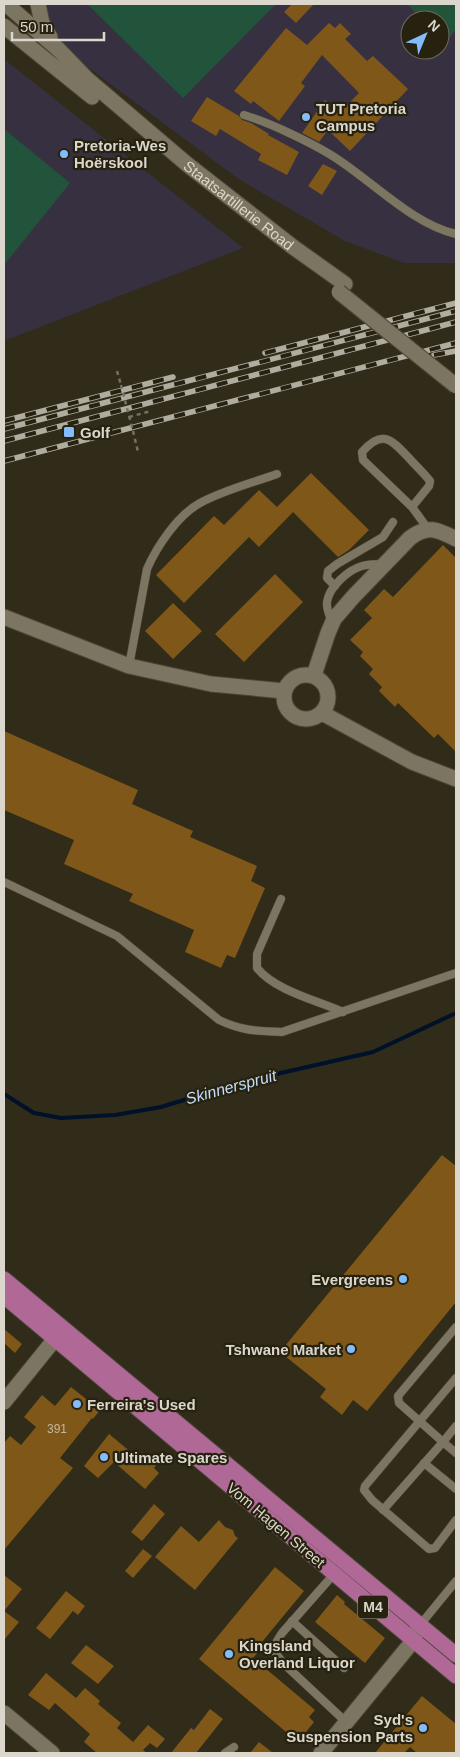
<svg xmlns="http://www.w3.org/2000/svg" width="460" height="1757" viewBox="0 0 460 1757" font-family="Helvetica,sans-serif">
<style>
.education{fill:#363040;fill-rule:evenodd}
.green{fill:#22543b}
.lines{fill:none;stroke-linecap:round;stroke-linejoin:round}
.stream{stroke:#001129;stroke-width:4}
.building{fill:#7f5718}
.service-casing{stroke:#4b4738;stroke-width:9}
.minor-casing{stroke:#4b4738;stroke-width:17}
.tertiary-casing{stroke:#4b4738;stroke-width:17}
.primary-casing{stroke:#4b4738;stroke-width:17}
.path{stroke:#767162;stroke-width:2.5;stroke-dasharray:4 4;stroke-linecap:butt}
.service{stroke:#7c7561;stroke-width:8}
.minor{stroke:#7c7561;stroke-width:15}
.tertiary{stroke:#7c7561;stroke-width:15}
.primary{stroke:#b06997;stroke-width:15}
.rail-casing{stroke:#b0ac9f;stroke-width:5.5}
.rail{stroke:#272210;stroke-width:4;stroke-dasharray:11;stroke-linecap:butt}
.tertiary-bridge-casing{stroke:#4b4738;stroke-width:17;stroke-linecap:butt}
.path-bridge{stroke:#767162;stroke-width:2.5;stroke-dasharray:4 4;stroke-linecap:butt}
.tertiary-bridge{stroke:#7c7561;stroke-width:15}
.poi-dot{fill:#84bcfb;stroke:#272210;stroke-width:2}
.labels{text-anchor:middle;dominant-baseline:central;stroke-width:4.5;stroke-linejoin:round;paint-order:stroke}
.number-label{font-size:12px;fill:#c4b79f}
.shield{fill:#272210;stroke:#a5a194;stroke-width:1}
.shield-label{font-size:14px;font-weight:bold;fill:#dbd7cc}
.poi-label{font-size:15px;font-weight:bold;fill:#dbd7cc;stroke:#272210;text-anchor:start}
.street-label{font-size:15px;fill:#dbd7cc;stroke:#272210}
.water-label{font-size:16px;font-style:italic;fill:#c3ddfa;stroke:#272210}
</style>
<rect width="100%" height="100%" fill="#312b1a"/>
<g class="education">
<path d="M 43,4 L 456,4 L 456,263 L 404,263 L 345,241 L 240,180 L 70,54 L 54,33 L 43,8 ZM 410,20 L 440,20 L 440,50 L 410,50 Z"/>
<polygon points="4,59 243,248 4,341"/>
</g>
<g class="green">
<polygon points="87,4 276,4 183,98"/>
<polygon points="407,4 456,4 456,30 445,41 440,36 440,20 423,20"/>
<polygon points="4,129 70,183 4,265"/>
</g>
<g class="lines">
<polyline class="stream" points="4,1094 34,1113 61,1118 115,1115 161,1107 246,1081 373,1052 456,1013"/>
</g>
<g class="building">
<polygon points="292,4 314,4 296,23 284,12"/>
<polygon points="329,23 335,28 340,23 351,34 345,39 367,61 373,56 408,89 350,151 328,130 319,142 302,133 325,100 341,111 359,93 322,55 301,83 305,86 279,121 253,101 251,104 234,91 286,28 307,45"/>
<polygon points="207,97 239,116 242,120 251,123 269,134 268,135 299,152 287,175 258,160 261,154 220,129 216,136 191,121"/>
<polygon points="323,164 337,171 322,195 308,186"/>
<polygon points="311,473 369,530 349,550 338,557 293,512 259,547 249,537 184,603 156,575 214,516 224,525 259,490 277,507"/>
<polygon points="443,545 456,558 456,752 438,734 434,738 398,703 395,707 379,691 382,687 369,674 373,669 360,656 363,652 350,640 372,618 364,610 384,589 393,597"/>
<polygon points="275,574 303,602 244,662 215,634"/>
<polygon points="173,603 202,631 173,659 145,631"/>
<polygon points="4,731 138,790 132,804 193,831 190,837 257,866 251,881 265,888 235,958 227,955 221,968 185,952 194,930 129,901 133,894 64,864 74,840 4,810"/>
<polygon points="442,1155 456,1166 456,1302 367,1411 353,1400 342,1415 320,1397 326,1389 280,1352"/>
<polygon points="4,1329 22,1344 15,1353 4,1343"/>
<polygon points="71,1387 100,1410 93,1419 92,1418 60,1458 73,1468 4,1550 4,1443 10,1436 21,1445 36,1427 24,1417 42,1395 55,1406"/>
<polygon points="109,1434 138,1458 142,1452 157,1464 154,1468 159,1473 145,1489 114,1462 98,1478 84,1466"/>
<polygon points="154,1504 165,1514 142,1541 131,1532"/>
<polygon points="219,1520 225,1527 233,1530 235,1536 238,1538 195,1590 155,1557 181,1526 199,1542"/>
<polygon points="143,1549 152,1556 133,1578 125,1571"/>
<polygon points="275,1567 304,1591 257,1648 260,1650 253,1658 315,1710 309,1717 314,1722 298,1742 199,1659"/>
<polygon points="4,1575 22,1589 4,1611 19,1622 4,1640"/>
<polygon points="66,1591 85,1606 78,1615 73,1611 50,1639 36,1628"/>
<polygon points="337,1595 345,1602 344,1604 385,1638 365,1663 315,1622"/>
<polygon points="86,1645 114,1666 98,1684 71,1663"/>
<polygon points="46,1673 76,1698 85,1688 100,1701 98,1704 121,1723 117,1728 133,1742 148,1725 165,1739 157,1748 150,1743 143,1750 147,1753 97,1753 84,1742 90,1734 55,1703 49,1710 28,1695"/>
<polygon points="422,1696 456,1724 456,1753 417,1753 410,1747 404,1753 375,1753"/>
<polygon points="210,1709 223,1719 196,1753 171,1753 191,1728 194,1730"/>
<polygon points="259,1742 273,1753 250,1753"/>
</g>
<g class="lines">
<defs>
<g id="service">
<path d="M 244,115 C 270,123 308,141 331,155 C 369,178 413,225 456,234"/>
<path d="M 412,507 L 429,486 L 430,481 C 423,472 415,465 408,457 C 391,439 382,429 362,452 L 363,460 L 412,507 L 428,529"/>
<polyline points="335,586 327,578 328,571 337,564 383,537 393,522"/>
<path d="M 332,622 C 330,616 326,609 327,602 C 329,587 348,570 362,566 C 369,564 376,564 383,564"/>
<path d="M 129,666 L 147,569 C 157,546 178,515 200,503 C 224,490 252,483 277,474"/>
<path d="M 4,882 L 117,936 L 219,1020 C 242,1031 257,1031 282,1032 L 456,973"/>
<path d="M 281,899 L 257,954 L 257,968 C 276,991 316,1000 343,1012"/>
<polyline points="456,1378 365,1486 364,1490 372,1500 429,1549 435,1548 456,1520"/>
<polyline points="456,1426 443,1442 456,1453"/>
<polyline points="424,1463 456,1489"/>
<polyline points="383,1510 443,1442 399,1403 398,1396 456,1327"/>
<polyline points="334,1574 282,1633 277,1641 275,1652 283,1663 346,1722"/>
<polyline points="292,1621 344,1668"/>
<polyline points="420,1625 456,1581"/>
<polyline points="225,1753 234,1747"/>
</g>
<g id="minor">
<polyline points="4,617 129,666 211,684 284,691"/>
<circle cx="306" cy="697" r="22"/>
<path d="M 314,675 L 328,633 L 334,619 L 353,597 L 410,538 C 428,524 438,530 456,539"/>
<polyline points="322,713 412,762 456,779"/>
<polyline points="4,1402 63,1329"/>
<polyline points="4,1713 52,1753"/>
<polyline points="321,1753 413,1641 418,1628"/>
</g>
<g id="tertiary">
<path id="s1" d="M 6,4 L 58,49 L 87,79 L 188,165 L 293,247 L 345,284"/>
<polyline points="38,4 42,23 50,37"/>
<polyline points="4,26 92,97"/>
</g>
<g id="primary">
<polyline points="4,1279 456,1655"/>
<polyline points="4,1296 456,1676"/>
</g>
</defs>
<use href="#service" class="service-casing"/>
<use href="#minor" class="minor-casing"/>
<use href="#tertiary" class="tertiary-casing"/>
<use href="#primary" class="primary-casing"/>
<g class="path">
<polyline points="117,371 121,385"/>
<polyline points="129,417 151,411"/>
<polyline points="133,431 138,452"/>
</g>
<use href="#service" class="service"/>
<use href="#minor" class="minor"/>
<use href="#tertiary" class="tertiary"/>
<use href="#primary" class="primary"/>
<defs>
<g id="rail">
<polyline points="265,353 456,303"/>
<polyline points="434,355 456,351"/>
<polyline points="4,421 173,377"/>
<polyline points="4,429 456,311"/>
<polyline points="4,441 456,322"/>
<polyline points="4,461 456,343"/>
</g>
</defs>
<use href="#rail" class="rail-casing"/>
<use href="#rail" class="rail"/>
<defs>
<polyline id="tertiary-bridge" points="339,292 456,386"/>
</defs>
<use href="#tertiary-bridge" class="tertiary-bridge-casing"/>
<polyline class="path-bridge" points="121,385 133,431"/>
<use href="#tertiary-bridge" class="tertiary-bridge"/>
</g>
<g class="poi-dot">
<circle cx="306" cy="117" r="5"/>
<circle cx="64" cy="154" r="5"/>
<rect x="63" y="426" width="12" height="12" rx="2.5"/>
<circle cx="403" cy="1279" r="5"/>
<circle cx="351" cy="1349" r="5"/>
<circle cx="77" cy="1404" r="5"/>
<circle cx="104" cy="1457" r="5"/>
<circle cx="229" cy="1654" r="5"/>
<circle cx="423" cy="1728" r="5"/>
</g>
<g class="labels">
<g class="number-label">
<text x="57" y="1429">391</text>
</g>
<rect class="shield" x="358" y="1595.5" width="30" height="23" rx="4"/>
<g class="shield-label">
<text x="373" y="1607">M4</text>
</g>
<g class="poi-label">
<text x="316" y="108">TUT Pretoria<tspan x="316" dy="17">Campus</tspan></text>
<text x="74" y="145">Pretoria-Wes<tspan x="74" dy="17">Hoërskool</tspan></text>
<text x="80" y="432">Golf</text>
<text x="393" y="1279" text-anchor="end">Evergreens</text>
<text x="341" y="1349" text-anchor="end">Tshwane Market</text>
<text x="87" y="1404">Ferreira's Used</text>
<text x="114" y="1457">Ultimate Spares</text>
<text x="239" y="1645">Kingsland<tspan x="239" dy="17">Overland Liquor</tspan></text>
<text x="413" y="1719" text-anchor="end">Syd's<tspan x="413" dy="17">Suspension Parts</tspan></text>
</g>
<g class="street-label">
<text stroke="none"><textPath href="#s1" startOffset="308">Staatsartillerie Road</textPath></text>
<text transform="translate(276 1525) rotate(40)">Vom Hagen Street</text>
</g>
<g class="water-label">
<text transform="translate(231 1087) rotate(-15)">Skinnerspruit</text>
</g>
</g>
<rect width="460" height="1757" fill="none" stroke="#dbd7cc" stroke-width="10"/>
<g transform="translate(425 35) rotate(44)"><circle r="24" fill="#272210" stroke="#6f6a5b"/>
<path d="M0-4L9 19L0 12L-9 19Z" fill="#84bcfb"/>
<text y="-8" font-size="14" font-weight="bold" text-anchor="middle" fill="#dbd7cc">N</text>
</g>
<path d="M12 32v8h92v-8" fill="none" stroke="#dbd7cc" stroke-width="2.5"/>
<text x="20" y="32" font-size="15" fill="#dbd7cc" stroke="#272210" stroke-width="4" paint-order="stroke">50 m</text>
</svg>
